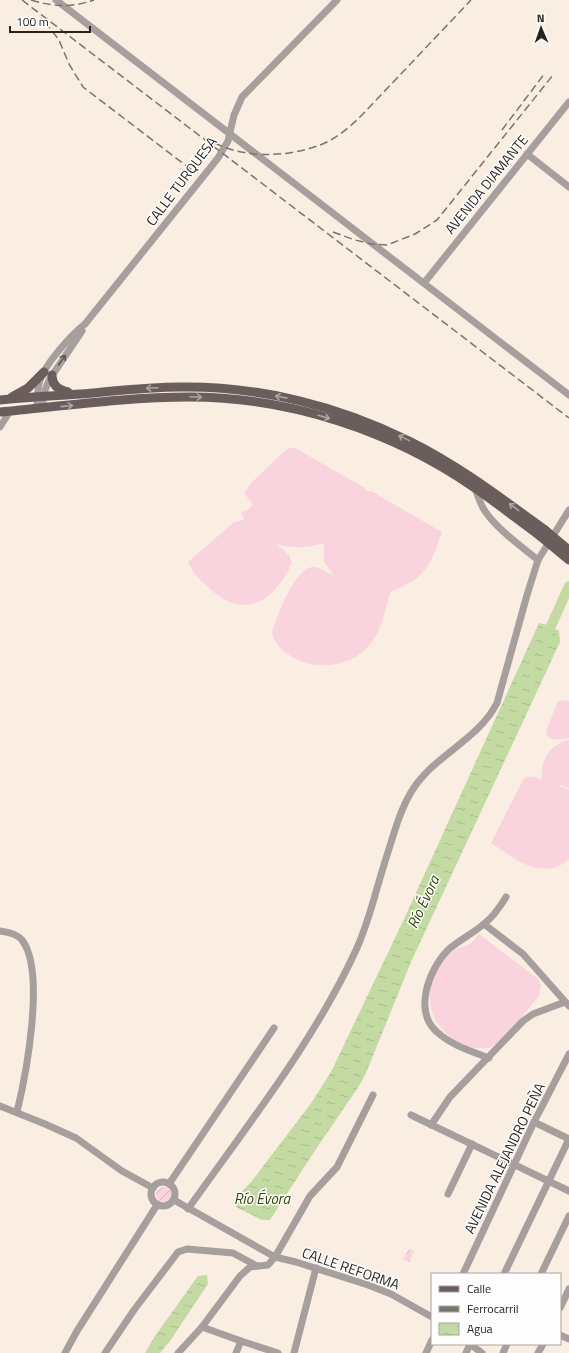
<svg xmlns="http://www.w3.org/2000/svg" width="569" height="1353" viewBox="0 0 569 1353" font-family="'Titillium Web',sans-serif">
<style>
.garden{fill:url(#garden-furrows)}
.pitch{fill:#f9d3dd}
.water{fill:url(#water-ripples)}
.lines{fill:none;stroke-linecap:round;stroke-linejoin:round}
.river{stroke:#c3daa2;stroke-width:10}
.minor{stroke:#a79f9e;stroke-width:7}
.major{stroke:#6a5d5b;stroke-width:9}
.rail{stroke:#7b746d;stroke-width:1.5;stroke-dasharray:8 4;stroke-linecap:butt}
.major-bridge{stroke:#6a5d5b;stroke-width:9}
.oneway{stroke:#5b5552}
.oneway2{stroke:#aca5a4}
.labels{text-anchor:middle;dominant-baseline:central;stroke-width:3;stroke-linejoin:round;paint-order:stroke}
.street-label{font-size:14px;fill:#28231f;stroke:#fdfdfd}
.water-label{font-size:15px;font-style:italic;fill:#324506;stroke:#fdfdfd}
</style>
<defs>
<pattern id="garden-furrows" width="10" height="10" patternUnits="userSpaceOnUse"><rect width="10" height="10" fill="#f9d3dd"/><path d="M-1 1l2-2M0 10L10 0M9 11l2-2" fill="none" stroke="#d5b5bd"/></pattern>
<pattern id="water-ripples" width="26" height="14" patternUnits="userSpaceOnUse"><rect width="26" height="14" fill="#c3daa2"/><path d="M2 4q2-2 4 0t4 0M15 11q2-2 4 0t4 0" fill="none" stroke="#a8bb8b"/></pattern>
</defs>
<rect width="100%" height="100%" fill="#faeee3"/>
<g class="garden">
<circle cx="164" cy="1195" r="8"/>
<polygon points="409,1249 414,1251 409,1262 403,1259"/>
</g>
<g class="pitch">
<path d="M 290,448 L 295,448 L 365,488 L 365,491 L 371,491 L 442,532 C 431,564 425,580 391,591 C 385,608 383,628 371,643 C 353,667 316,672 291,656 C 285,653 280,649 277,644 C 274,641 273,636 272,633 C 276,618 295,566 314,567 C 320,567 328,574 334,576 L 324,562 L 324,543 C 307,548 293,549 277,544 L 289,555 L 292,563 C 274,602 244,621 209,588 C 200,580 193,573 188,562 L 233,523 L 244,519 L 241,512 L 249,509 L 253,505 L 244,493 L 251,483 L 286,450 Z"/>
<path d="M 562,700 L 569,701 L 569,738 C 560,739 548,743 546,731 L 558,701 Z"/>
<path d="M 569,740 L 569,788 L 555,784 L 569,790 L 569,859 C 566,861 562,865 559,866 C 533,876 511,856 491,843 L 523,780 C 529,774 535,777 542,780 C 540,761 549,744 569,740 Z"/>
<path d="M 479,934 L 538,979 L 541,985 L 539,996 L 506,1036 L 490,1048 C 484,1048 477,1049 471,1047 C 456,1044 440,1030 434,1017 C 427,1002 429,979 439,966 C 443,960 449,953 457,949 C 460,947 465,947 468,945 C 472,943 476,938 479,934 Z"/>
</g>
<g class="water">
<polygon points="539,623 551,626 559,631 560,642 411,962 366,1073 359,1086 312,1155 270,1220 262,1220 236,1207 235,1204 239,1194 252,1181 312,1102 332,1070 405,917"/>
<polygon points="207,1275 208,1284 170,1341 160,1353 145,1353 155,1336 198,1276"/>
</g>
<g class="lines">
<polyline class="river" points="546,637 569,586"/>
<g class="minor">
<polyline points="56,0 569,395"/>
<polyline points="527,154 569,187"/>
<polyline points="424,283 569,102"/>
<path d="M 37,408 C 37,399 37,390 40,380 C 46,363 71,335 85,324 L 218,158 L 228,141 L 234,115 L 242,97 L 337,0"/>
<polyline points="43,408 43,396 49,380 82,331"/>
<polyline points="0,427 10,411"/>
<path d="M 475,488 C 477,494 480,502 483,508 C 494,527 521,546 538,560"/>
<polyline points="484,924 523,954 569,1006"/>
<path d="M 0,931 C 8,932 17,934 22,940 C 46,971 26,1075 17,1112"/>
<path d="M 489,1058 C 471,1051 451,1045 437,1032 C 413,1011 429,969 448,950 C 459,940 474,933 485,923 C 494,916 500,907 506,897"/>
<polyline points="0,1106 45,1124 76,1138 122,1171 153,1188"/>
<polyline points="411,1115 569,1191"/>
<polyline points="534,1122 569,1139"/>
<polyline points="431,1125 450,1097 523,1021 533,1014 565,1002"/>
<circle cx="163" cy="1194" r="12"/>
<polyline points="169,1184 274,1028"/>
<polyline points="448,1194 472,1144"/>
<polyline points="174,1200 275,1257 296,1262 368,1285 391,1294 432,1317"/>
<path d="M 188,1209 C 248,1124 314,1042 357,948 C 364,932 369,916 374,899 C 380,877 387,855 394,833 C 398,820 403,806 410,794 C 431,756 477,742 497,703 L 527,595 L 538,560 L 569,510"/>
<polyline points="463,1274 534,1122 569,1054"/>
<polyline points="504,1274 569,1139"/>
<polyline points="541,1274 569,1216"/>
<polyline points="560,1308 569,1289"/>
<polyline points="202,1327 241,1341 278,1353"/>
<polyline points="560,1335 569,1339"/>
<polyline points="470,1344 482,1353"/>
<polyline points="65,1353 77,1331 157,1205"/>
<polyline points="105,1353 134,1310 178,1252 187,1249 233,1253 257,1266"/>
<polyline points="178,1353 202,1327 240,1276 250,1267 268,1265 275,1257 310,1196 337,1167 373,1095"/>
<polyline points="236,1353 241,1341"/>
<polyline points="294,1353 316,1268"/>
<polyline points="426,1353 432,1340"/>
<polyline points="466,1353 470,1344"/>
<polyline points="503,1353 507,1344"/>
<polyline points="538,1353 543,1344"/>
</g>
<g class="major">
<path d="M 52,375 C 52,385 58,390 68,392"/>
<polyline points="12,397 28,388 44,372"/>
<path d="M 0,400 C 27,397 54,396 81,394 C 115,391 148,387 181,387 C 260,386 339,406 409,441 C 458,465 501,498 545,530"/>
<path d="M 0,412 C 63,406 127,397 190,397 C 290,397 393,431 475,488 C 497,503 518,520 540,536"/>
</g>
<g class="rail">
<polyline points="22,0 569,418"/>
<path d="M 31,0 C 55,7 70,8 94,0"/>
<polyline points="45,22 59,40 69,64 83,87 193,171"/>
<polyline points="502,130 545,73"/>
<path d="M 215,143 C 246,159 288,157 320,145 C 336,139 350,127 362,115 L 471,0"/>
<polyline points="333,232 355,240 372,244 387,245 415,234 437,220 553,75"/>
</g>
<g class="major-bridge">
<polyline points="545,530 569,550"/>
<polyline points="540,536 569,560"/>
</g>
</g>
<defs><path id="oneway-shaft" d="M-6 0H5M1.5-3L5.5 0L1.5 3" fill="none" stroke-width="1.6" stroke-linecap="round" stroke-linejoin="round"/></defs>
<use class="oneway" href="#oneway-shaft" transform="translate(62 360) rotate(-56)"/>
<g class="oneway2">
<use href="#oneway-shaft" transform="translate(152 388) rotate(177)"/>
<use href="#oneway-shaft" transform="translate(196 397) rotate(2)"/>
<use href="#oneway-shaft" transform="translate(281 397) rotate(-169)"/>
<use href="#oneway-shaft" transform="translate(67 406) rotate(-6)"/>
<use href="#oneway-shaft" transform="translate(324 417) rotate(16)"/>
<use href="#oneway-shaft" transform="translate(404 438) rotate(-154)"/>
<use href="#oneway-shaft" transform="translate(514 507) rotate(-143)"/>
</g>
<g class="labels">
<g class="street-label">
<text transform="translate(181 181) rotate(-53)">CALLE TURQUESA</text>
<text transform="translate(486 184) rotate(-51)">AVENIDA DIAMANTE</text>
<text transform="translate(504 1158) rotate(-64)">AVENIDA ALEJANDRO PEÑA</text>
<text transform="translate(351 1268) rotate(19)">CALLE REFORMA</text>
</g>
<g class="water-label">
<text transform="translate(423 902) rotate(-65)">Río Évora</text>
<text x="262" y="1198">Río Évora</text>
</g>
</g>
<rect x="431" y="1273" width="130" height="72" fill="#fdfdfd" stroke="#a8a6a4"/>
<rect x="439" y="1286" width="20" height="6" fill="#6a5d5b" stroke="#a8a6a4"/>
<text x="467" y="1293" font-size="12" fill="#28231f">Calle</text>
<rect x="439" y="1306" width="20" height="6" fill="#7b746d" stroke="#a8a6a4"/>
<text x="467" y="1313" font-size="12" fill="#28231f">Ferrocarril</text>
<rect x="439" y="1323" width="20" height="12" fill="url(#water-ripples)" stroke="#a8a6a4"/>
<text x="467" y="1333" font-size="12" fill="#28231f">Agua</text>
<g transform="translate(541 28) rotate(358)" stroke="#fdfdfd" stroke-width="3" paint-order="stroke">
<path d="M0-3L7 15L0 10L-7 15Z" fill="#28231f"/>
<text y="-6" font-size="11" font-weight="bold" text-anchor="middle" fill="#28231f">N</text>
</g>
<path d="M10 26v6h80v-6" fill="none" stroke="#28231f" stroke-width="2"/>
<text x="16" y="26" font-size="12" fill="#28231f" stroke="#fdfdfd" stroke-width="3" paint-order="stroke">100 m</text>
</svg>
